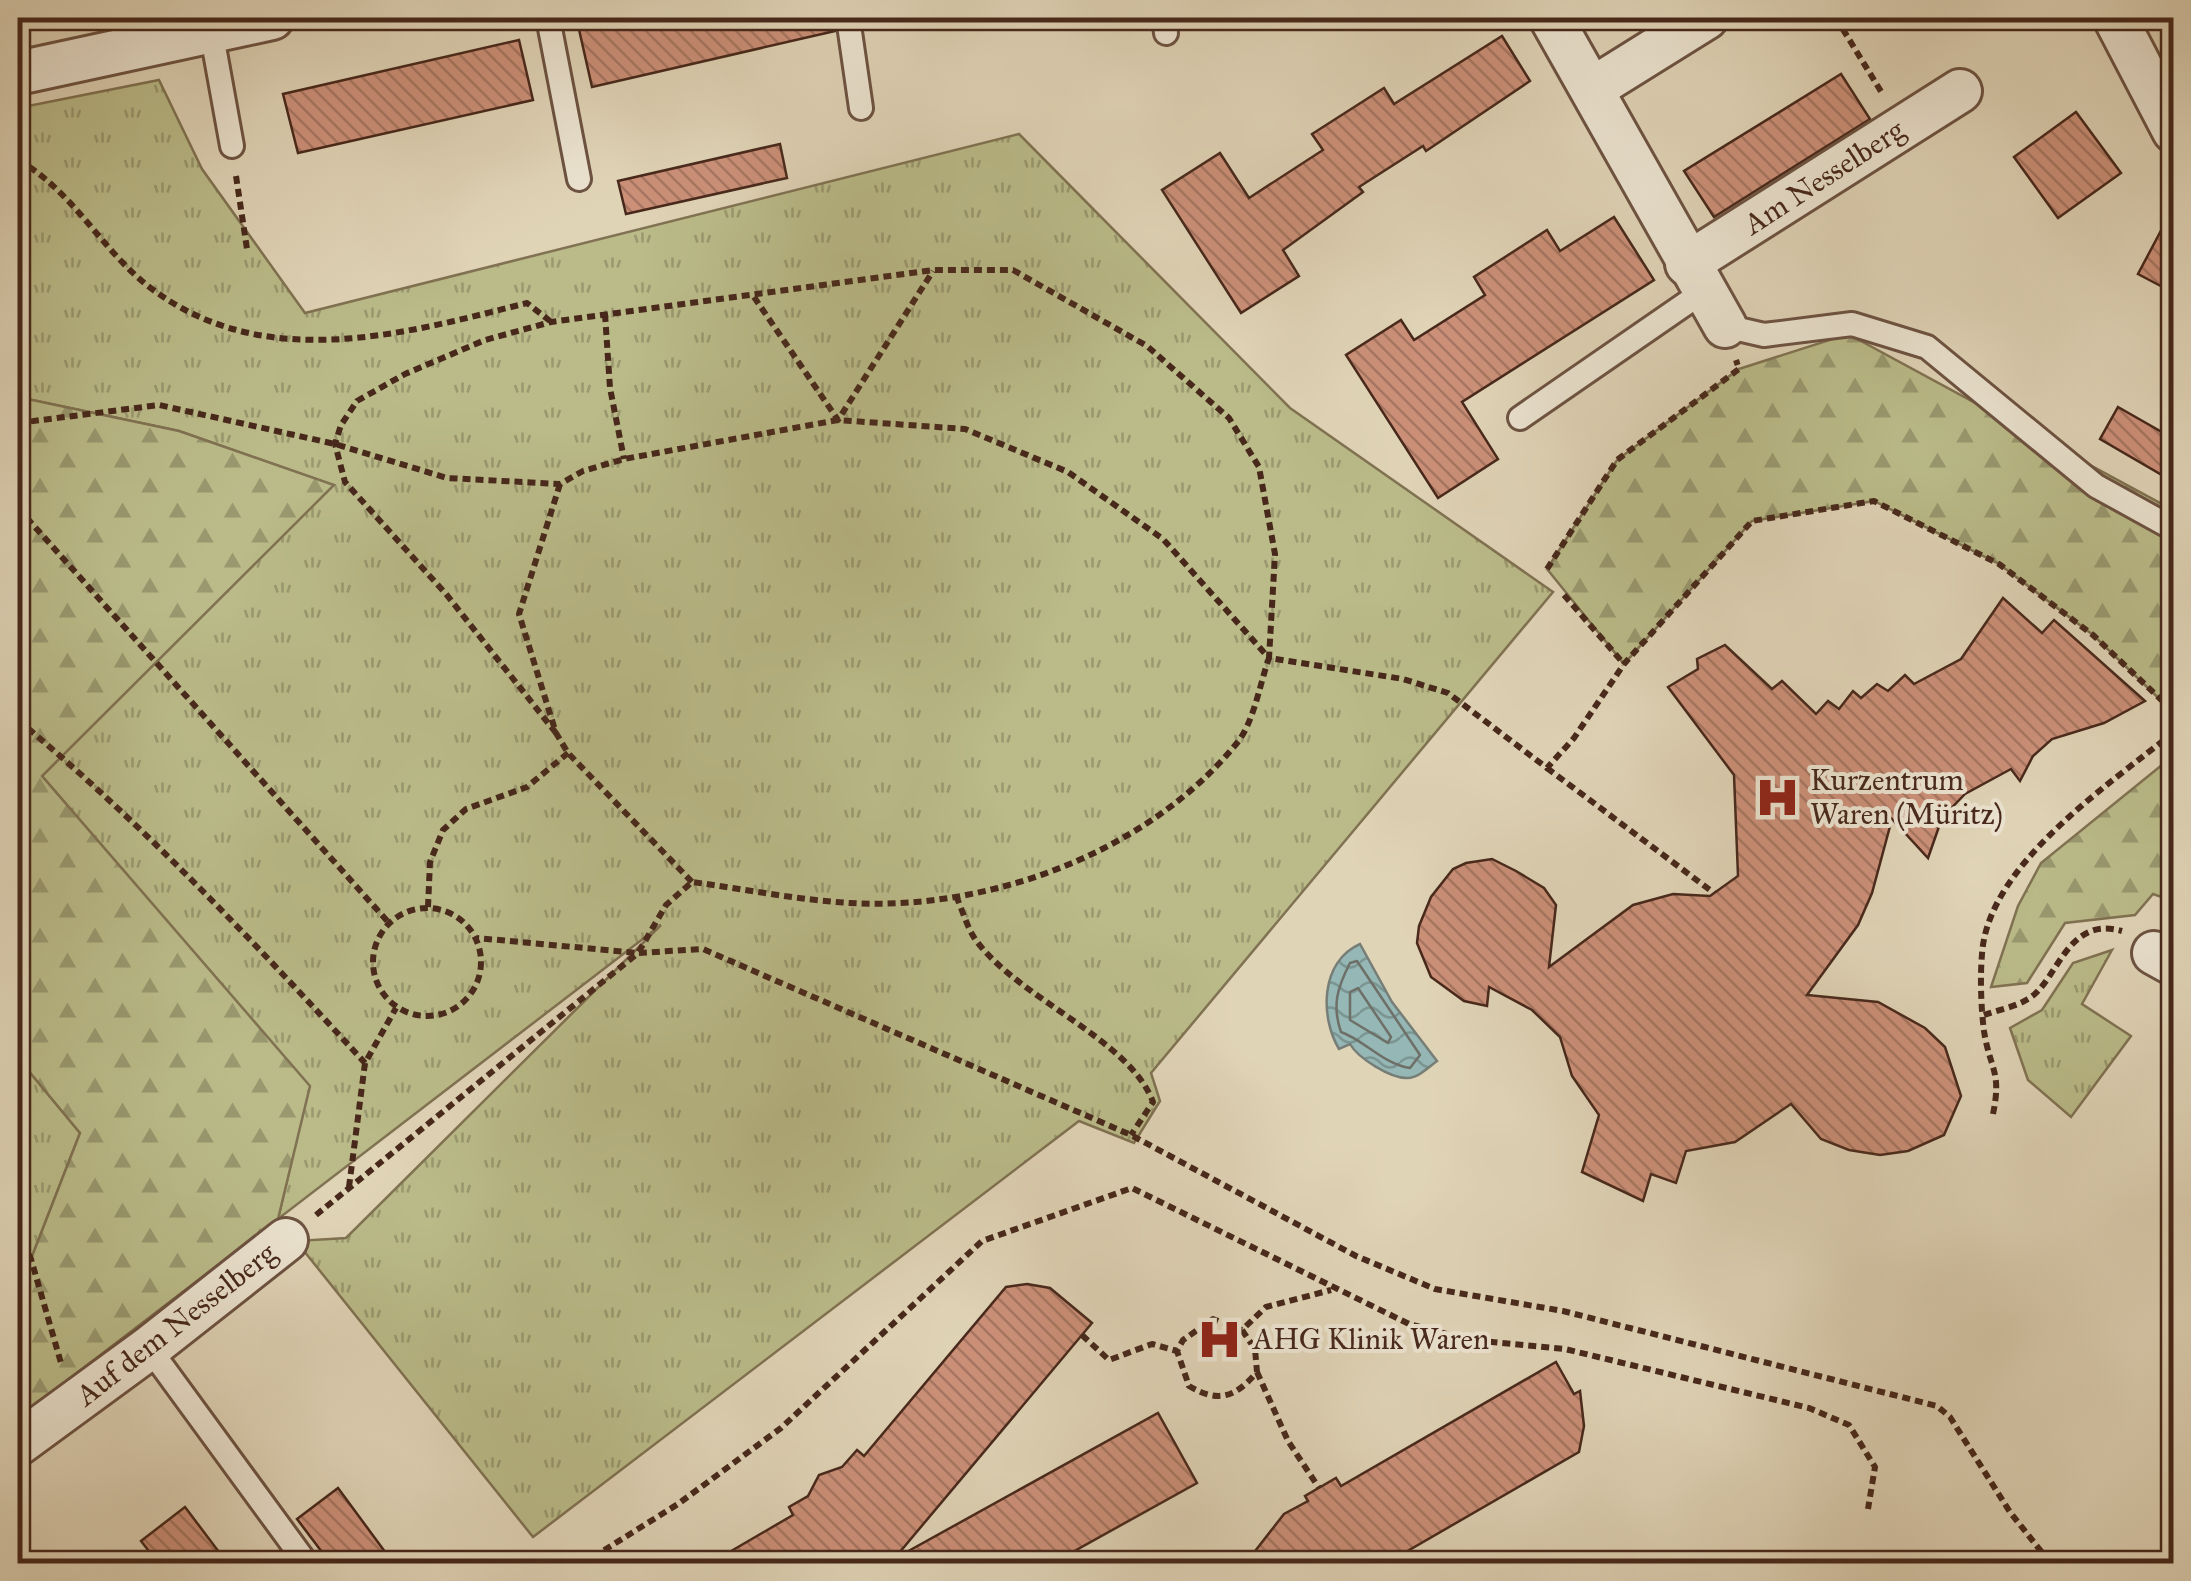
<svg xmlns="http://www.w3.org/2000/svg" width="2191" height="1581" viewBox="0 0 2191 1581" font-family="'IM FELL Great Primer',serif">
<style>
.grass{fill:url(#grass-tufts);stroke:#807252;stroke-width:2.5}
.forest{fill:url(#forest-firs);stroke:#807252;stroke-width:2.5}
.water{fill:url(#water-waves);stroke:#767e77;stroke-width:2.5}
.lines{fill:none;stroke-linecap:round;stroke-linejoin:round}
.shore{stroke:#6e7068;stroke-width:2.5}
.building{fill:url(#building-back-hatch);stroke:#47281b;stroke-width:2.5}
.service-casing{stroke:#6d5342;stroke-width:28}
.minor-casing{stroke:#6d5342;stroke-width:48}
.path{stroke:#47281b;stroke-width:6;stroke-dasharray:8 5;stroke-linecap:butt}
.service{stroke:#ebe3d0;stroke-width:22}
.minor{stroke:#ebe3d0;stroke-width:42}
.labels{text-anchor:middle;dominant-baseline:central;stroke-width:8;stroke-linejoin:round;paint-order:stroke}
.street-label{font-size:30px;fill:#47281b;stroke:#ebe3d0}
.poi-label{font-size:30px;fill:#47281b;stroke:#ebe3d0;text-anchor:start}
</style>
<defs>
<pattern id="grass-tufts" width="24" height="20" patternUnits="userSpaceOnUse" patternTransform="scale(2.5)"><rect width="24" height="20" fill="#babb89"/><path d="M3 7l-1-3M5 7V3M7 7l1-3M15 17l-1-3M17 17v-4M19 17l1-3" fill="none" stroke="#99986f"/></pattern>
<pattern id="forest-firs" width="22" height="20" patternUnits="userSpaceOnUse" patternTransform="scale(2.5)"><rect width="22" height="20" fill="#babb89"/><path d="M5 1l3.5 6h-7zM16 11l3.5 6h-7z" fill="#99986f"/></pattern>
<pattern id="water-waves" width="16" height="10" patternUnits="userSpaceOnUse" patternTransform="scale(2.5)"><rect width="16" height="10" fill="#95b7b5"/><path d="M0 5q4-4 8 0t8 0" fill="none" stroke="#7b9592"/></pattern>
<pattern id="building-back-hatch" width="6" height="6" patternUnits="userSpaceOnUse" patternTransform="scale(2.5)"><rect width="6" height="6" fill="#cc9079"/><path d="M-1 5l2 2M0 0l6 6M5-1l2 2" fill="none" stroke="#a77662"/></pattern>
</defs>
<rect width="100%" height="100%" fill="#e0d4b7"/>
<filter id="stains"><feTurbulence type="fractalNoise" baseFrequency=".002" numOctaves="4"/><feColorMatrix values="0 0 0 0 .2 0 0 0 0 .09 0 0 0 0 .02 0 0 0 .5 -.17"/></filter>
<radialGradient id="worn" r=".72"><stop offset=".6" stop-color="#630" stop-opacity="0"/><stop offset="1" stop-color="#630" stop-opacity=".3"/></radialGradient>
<g class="grass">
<polygon points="159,80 202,169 305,313 1019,134 1290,408 1553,592 1151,1073 1160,1101 1134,1143 1079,1121 533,1537 296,1241 346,1238 661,925 278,1219 309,1086 42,776 333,485 179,431 18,397 18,108"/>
<polygon points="2112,950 2082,1004 2131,1036 2071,1117 2028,1080 2010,1028 2042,1010 2073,963"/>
<polygon points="18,1058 80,1133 31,1259 18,1263"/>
</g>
<g class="forest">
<polygon points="1848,334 2173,510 2173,712 2093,635 1999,564 1874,501 1752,521 1624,664 1547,569 1617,460 1739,369"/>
<polygon points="18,397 179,431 334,485 42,776 310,1086 278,1219 18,1418 18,1263 31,1259 80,1133 18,1058"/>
<polygon points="2173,756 2173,901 2153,894 2135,915 2065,923 2027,983 1991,987 2018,906 2041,863"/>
</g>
<path class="water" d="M 1360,944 L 1392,1002 L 1437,1061 C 1429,1067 1418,1078 1408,1078 C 1391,1079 1358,1058 1350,1044 L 1339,1049 C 1320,1017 1320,962 1360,944 Z"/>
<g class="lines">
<g class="shore">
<path d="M 1357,961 L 1420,1055 L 1410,1068 C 1383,1064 1364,1040 1341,1032 C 1332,1006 1337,988 1350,963 Z"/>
<polygon points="1358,988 1391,1037 1388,1043 1350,1020 1350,992"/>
</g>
</g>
<g class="building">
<polygon points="612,18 833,18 835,31 592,87 578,25"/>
<polygon points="1502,36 1530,81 1426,151 1423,146 1359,187 1363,192 1283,250 1299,276 1241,313 1162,190 1220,153 1249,198 1323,150 1312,134 1384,88 1394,104"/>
<polygon points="519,40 533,100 298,153 283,94"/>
<polygon points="1841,74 1870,119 1714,217 1684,171"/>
<polygon points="2076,112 2121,173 2058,218 2014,157"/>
<polygon points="780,144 787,178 626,214 618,181"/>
<polygon points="2174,206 2174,293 2138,274"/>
<polygon points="1614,217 1654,280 1462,402 1498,459 1438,498 1346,355 1401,320 1414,340 1485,295 1474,277 1547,230 1560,251"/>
<polygon points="2118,407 2174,439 2174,482 2100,439"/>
<polygon points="2003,598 2042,633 2054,620 2145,701 2104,723 2052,739 2033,756 2020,781 2011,769 1965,794 1942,818 1928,858 1892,819 1872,893 1858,925 1807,995 1878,1002 1925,1028 1945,1047 1961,1096 1944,1135 1908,1151 1880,1155 1849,1150 1821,1139 1791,1104 1735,1142 1686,1151 1676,1183 1651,1174 1643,1201 1582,1172 1599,1115 1572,1076 1560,1037 1532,1010 1489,987 1487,1006 1464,1001 1431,977 1417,943 1419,926 1431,897 1453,869 1466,863 1492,859 1516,871 1544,888 1556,905 1549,967 1633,905 1673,894 1710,896 1738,876 1734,775 1668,687 1698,669 1697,659 1725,645 1772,689 1782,681 1816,714 1828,701 1839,709 1853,691 1861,698 1877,684 1888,691 1905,675 1914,684 1961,659"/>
<polygon points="1027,1284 1050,1288 1092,1323 894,1559 1158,1413 1197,1483 1051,1564 709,1564 793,1515 789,1507 808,1496 819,1475 842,1467 857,1450 864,1456 1006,1287"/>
<polygon points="1556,1362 1574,1394 1580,1391 1584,1426 1579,1452 1385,1564 1245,1564 1284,1514 1308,1501 1305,1496 1336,1478 1341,1486"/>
<polygon points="338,1488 394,1564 331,1564 297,1519"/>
<polygon points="185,1507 228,1564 159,1564 141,1541"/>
</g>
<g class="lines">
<defs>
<g id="service">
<polyline points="548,18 579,179"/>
<polyline points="848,18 861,108"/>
<polyline points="1164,18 1166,33"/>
<polyline points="211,30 232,146"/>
<polyline points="1725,326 1764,335 1852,324 1927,347 2096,486 2174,529"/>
<polyline points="1520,418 1704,291"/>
<polyline points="149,1348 307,1564"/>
</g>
<g id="minor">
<polyline points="1551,18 1725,326"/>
<polyline points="2115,18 2174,131"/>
<polyline points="18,73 272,18"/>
<polyline points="1592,89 1706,18"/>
<polyline points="1687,264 1960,91"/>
<polyline points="2154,953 2174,964"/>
<polyline points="18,1444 149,1348 286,1240"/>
</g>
</defs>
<use href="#service" class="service-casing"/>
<use href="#minor" class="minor-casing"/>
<g class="path">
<polyline points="1836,18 1882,93"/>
<path d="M 18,160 C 72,190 101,249 148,286 C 262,374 400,335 527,303 L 550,321"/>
<polyline points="236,176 247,249"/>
<polyline points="754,297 838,420 933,271"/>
<polyline points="605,314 610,388 624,459"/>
<path d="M 18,423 L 159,405 L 335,444 L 447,478 L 560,484 L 583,471 L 624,459 L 838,420 L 965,429 L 1068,472 L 1163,539 L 1269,658 C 1260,683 1254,722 1237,743 C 1149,852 989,911 850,903 C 798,900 744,889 692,882 L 666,905 L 638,953 L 477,938"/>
<polyline points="560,484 519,614 556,733 568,753 692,882"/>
<polyline points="18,508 389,923"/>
<polyline points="1547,569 1617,460 1739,369 1736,360"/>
<polyline points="1564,595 1624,664"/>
<path d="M 18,720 C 143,824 255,943 365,1063"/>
<polyline points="556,733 446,594 345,482 335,444 341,425 357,401 405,374 485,340 551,322 933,270 1013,270 1147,346 1229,418 1259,467 1275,554 1269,658 1403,679 1448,693 1547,768 1574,738 1624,664 1752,521 1874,501 1999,564 2093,635 2174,712"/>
<polyline points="1547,768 1714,893"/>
<path d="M 956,896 C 962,909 967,927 975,939 C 1018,999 1129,1038 1153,1102 L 1131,1135"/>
<polyline points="428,907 430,862 443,830 466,809 527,787 568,753"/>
<circle cx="427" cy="962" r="54"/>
<path d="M 1984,1015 C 1998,1010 2015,1007 2028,999 C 2058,982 2066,915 2122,931"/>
<path d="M 1993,1114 C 2002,1071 1990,1070 1984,1031 C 1981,1008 1980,978 1982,954 C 1988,864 2109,785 2174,732"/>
<polyline points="349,1187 365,1063 396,1008"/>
<polyline points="316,1215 638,953 703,949 1131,1135 1356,1256 1435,1289 1563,1311 1937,1406 1950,1417 2010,1512 2051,1564"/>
<polyline points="18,1231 31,1259 61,1363"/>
<path d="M 1242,1330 L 1255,1349 L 1257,1372 C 1235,1398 1218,1403 1189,1386 L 1177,1351 L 1183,1340 L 1213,1319 L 1242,1330 L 1266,1307 L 1331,1290"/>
<polyline points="1082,1335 1109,1360 1152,1344 1177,1351"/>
<polyline points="1257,1372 1288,1441 1319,1488"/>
<polyline points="582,1564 678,1504 781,1428 982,1241 1132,1188 1409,1324 1470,1340 1565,1349 1809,1408 1849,1425 1875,1467 1868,1509"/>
</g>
<use href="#service" class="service"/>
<use href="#minor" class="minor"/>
</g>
<defs>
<symbol id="hospital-bare" viewBox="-9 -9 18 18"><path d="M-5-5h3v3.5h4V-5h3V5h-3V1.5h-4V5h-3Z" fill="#8f2418" stroke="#ebe3d0" stroke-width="2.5" paint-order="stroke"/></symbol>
</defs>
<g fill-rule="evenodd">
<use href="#hospital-bare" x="1746" y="766" width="63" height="63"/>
<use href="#hospital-bare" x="1188" y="1308" width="63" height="63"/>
</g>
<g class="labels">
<g class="street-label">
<text transform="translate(1824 177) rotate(-33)">Am Nesselberg</text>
<text transform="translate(176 1324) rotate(-38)">Auf dem Nesselberg</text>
</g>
<g class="poi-label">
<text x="1810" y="780">Kurzentrum<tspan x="1810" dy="34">Waren (Müritz)</tspan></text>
<text x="1253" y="1339">AHG Klinik Waren</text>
</g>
</g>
<rect width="2191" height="1581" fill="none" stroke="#e0d4b7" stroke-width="60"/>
<rect x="20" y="20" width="2151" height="1541" fill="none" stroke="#47281b" stroke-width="5"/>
<rect x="30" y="30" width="2131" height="1521" fill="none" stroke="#47281b" stroke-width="2.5"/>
<rect width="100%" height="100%" filter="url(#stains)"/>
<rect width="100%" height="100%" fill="url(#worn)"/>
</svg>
